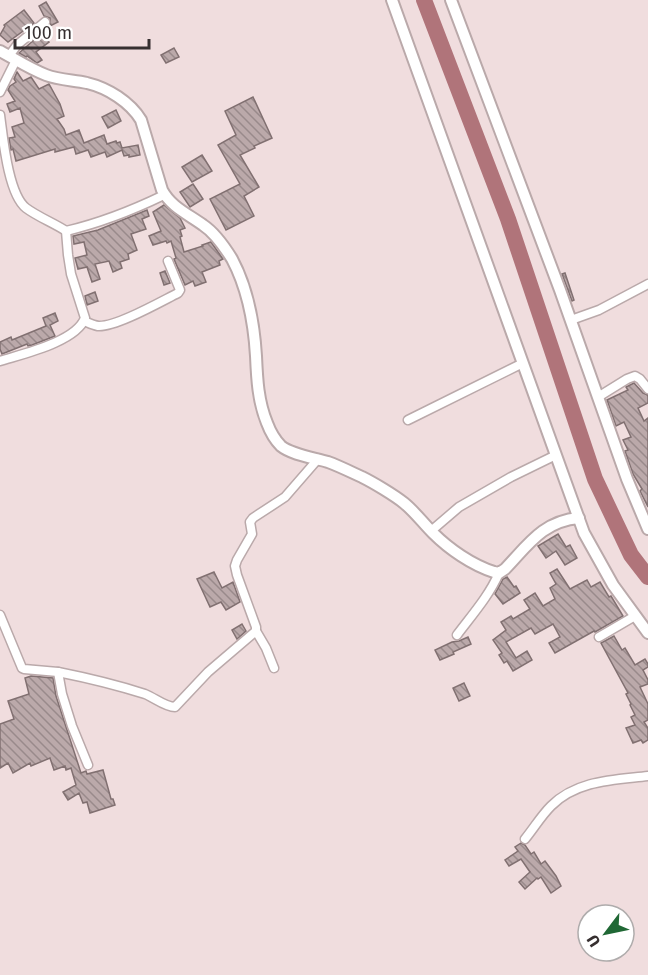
<svg xmlns="http://www.w3.org/2000/svg" width="648" height="975" viewBox="0 0 648 975" font-family="'Fira Sans',sans-serif">
<style>
.lines{fill:none;stroke-linecap:round;stroke-linejoin:round}
.river{stroke:#b0747a;stroke-width:16}
.building{fill:url(#building-back-hatch);stroke:#817071;stroke-width:1.5}
.minor-casing{stroke:#baa9aa;stroke-width:11}
.tertiary-casing{stroke:#baa9aa;stroke-width:14}
.minor{stroke:#fff;stroke-width:8}
.tertiary{stroke:#fff;stroke-width:10}
</style>
<defs>
<pattern id="building-back-hatch" width="6" height="6" patternUnits="userSpaceOnUse" patternTransform="scale(1.5)"><rect width="6" height="6" fill="#bba9aa"/><path d="M-1 5l2 2M0 0l6 6M5-1l2 2" fill="none" stroke="#998a8b"/></pattern>
</defs>
<rect width="100%" height="100%" fill="#f0ddde"/>
<g class="lines">
<polyline class="river" points="424,0 508,219 595,479 631,555 648,577"/>
</g>
<g class="building">
<polygon points="46,2 58,22 50,26 50,18 44,16 39,6"/>
<polygon points="24,10 34,23 8,42 0,35 5,26 4,25"/>
<polygon points="42,33 49,42 36,52 42,60 37,63 27,56 26,57 19,53"/>
<polygon points="174,48 179,57 166,63 161,55"/>
<polygon points="17,72 23,81 31,77 39,89 49,84 60,104 64,116 57,119 64,129 66,135 79,130 84,143 104,135 107,144 116,141 117,143 120,142 122,148 138,145 140,155 129,157 129,155 124,156 122,150 107,157 105,152 91,157 88,150 76,154 74,147 55,152 55,149 16,161 13,149 11,150 9,138 15,137 12,127 24,123 20,108 10,112 7,104 15,101 8,90 10,86 16,82 14,79"/>
<polygon points="253,97 272,138 254,146 255,148 240,155 259,187 244,196 254,216 226,230 210,199 240,184 218,145 236,135 225,111"/>
<polygon points="116,110 121,121 108,128 102,117"/>
<polygon points="202,155 212,171 192,182 182,167"/>
<polygon points="193,184 203,199 190,207 180,192"/>
<polygon points="164,205 180,218 185,228 180,230 182,236 180,237 184,252 203,246 202,245 211,242 223,259 219,261 220,265 202,272 206,282 195,286 193,281 185,285 174,259 176,258 171,241 167,243 166,241 153,245 149,236 161,231 153,212"/>
<polygon points="147,210 149,216 142,219 146,229 131,234 137,250 128,254 129,259 120,262 122,268 113,272 109,261 95,264 100,279 92,282 87,267 78,269 75,258 87,255 84,242 74,244 73,236 98,230"/>
<polygon points="165,271 170,283 164,285 160,273"/>
<polygon points="565,273 574,300 572,301 562,274"/>
<polygon points="95,292 98,301 87,305 85,296"/>
<polygon points="55,313 58,321 50,325 55,336 32,345 28,346 27,344 2,354 0,349 0,342 11,337 12,340 46,326 43,318"/>
<polygon points="634,383 643,393 648,395 648,403 638,408 644,421 648,418 648,507 640,491 642,489 633,474 625,451 628,450 623,440 631,437 624,422 616,426 607,400 628,390 626,387"/>
<polygon points="558,534 566,547 570,545 577,558 565,565 556,551 546,558 538,546"/>
<polygon points="557,569 570,589 587,580 591,587 600,582 609,597 611,596 623,616 595,632 594,631 555,653 549,643 560,637 553,624 535,634 531,628 506,642 516,658 527,651 532,660 513,671 507,661 504,663 499,655 502,653 493,640 506,630 501,622 511,616 513,619 530,609 524,600 535,593 543,606 555,599 550,588 556,584 550,573"/>
<polygon points="214,572 222,588 233,582 240,602 226,610 221,602 210,607 197,579"/>
<polygon points="507,577 514,587 516,586 520,593 503,604 495,594 503,579"/>
<polygon points="242,624 246,631 237,639 232,630"/>
<polygon points="614,636 622,650 625,648 635,665 645,659 648,664 648,667 643,670 648,680 648,684 640,687 648,704 648,720 644,722 648,728 648,740 643,743 641,740 633,743 626,728 635,725 631,717 635,715 630,705 631,704 626,694 628,693 601,643"/>
<polygon points="468,637 471,644 453,652 454,654 440,660 435,650 452,642 459,641"/>
<polygon points="31,676 53,678 56,696 81,773 86,771 87,774 103,770 111,799 113,799 115,805 90,813 87,802 83,803 79,793 68,800 63,792 76,785 71,768 66,770 65,766 54,770 50,758 31,766 30,763 13,773 8,763 0,768 0,724 14,719 8,701 29,694 25,678"/>
<polygon points="464,683 470,696 459,701 453,688"/>
<polygon points="521,843 525,845 531,854 534,852 541,864 545,861 556,876 561,886 551,893 541,877 538,879 537,878 525,889 519,882 530,872 521,859 509,866 505,860 518,851 515,847"/>
</g>
<g class="lines">
<defs>
<g id="minor">
<polyline points="9,56 17,45 45,22"/>
<polyline points="0,92 16,60"/>
<path d="M 0,115 C 3,137 8,194 26,208 C 38,217 54,223 66,231 L 68,255 L 71,274 L 85,318 C 76,342 22,354 0,361"/>
<path d="M 66,231 C 100,223 133,210 164,195"/>
<polyline points="571,320 599,310 648,284"/>
<path d="M 84,321 C 89,323 93,325 98,326 C 116,327 160,302 178,293 L 180,290 L 168,261"/>
<polyline points="598,397 627,379 635,376 640,379 648,389"/>
<polyline points="408,420 523,363"/>
<polyline points="431,531 459,507 511,477 556,455"/>
<polyline points="0,615 22,668 24,669 58,672 62,694 72,726 88,765"/>
<polyline points="256,631 266,648 274,668"/>
<path d="M 457,635 C 472,615 489,596 499,573"/>
<polyline points="599,637 635,616"/>
<path d="M 58,672 C 88,678 117,685 145,694 C 155,698 165,707 175,707 L 208,672 L 256,631 L 256,627 L 237,575 L 235,566 L 237,560 L 252,534 L 250,522 L 253,518 L 285,497 L 318,459"/>
<path d="M 525,839 C 534,828 541,816 551,806 C 577,780 614,780 648,776"/>
</g>
<g id="tertiary">
<polyline points="392,0 584,533 613,585 648,633"/>
<polyline points="451,0 560,290 627,479 648,529"/>
<path d="M 0,51 C 15,59 30,69 46,75 C 59,80 73,80 87,83 C 108,88 130,102 141,120 L 162,190 C 171,207 188,214 203,225 C 215,233 224,246 232,259 C 248,289 254,322 256,356 C 257,379 258,401 267,423 C 270,431 275,440 281,446 C 292,455 315,458 328,462 C 339,466 351,472 362,477 C 374,483 394,495 404,503 C 415,512 423,523 433,533 C 449,549 472,565 494,572 L 499,573 L 505,569 C 528,545 543,521 579,518"/>
</g>
</defs>
<use href="#minor" class="minor-casing"/>
<use href="#tertiary" class="tertiary-casing"/>
<use href="#minor" class="minor"/>
<use href="#tertiary" class="tertiary"/>
</g>
<g transform="translate(606 933) rotate(238)"><circle r="28" fill="#ffffff" stroke="#afacac" stroke-width="1.5"/>
<path d="M0-4.5L10 22L0 15L-10 22Z" fill="#206835"/>
<text y="-9" font-size="16" font-weight="bold" text-anchor="middle" fill="#362f30">U</text>
</g>
<path d="M15 39v9h134v-9" fill="none" stroke="#362f30" stroke-width="3"/>
<text x="24" y="39" font-size="18" fill="#362f30" stroke="#ffffff" stroke-width="4.5" paint-order="stroke">100 m</text>
</svg>
